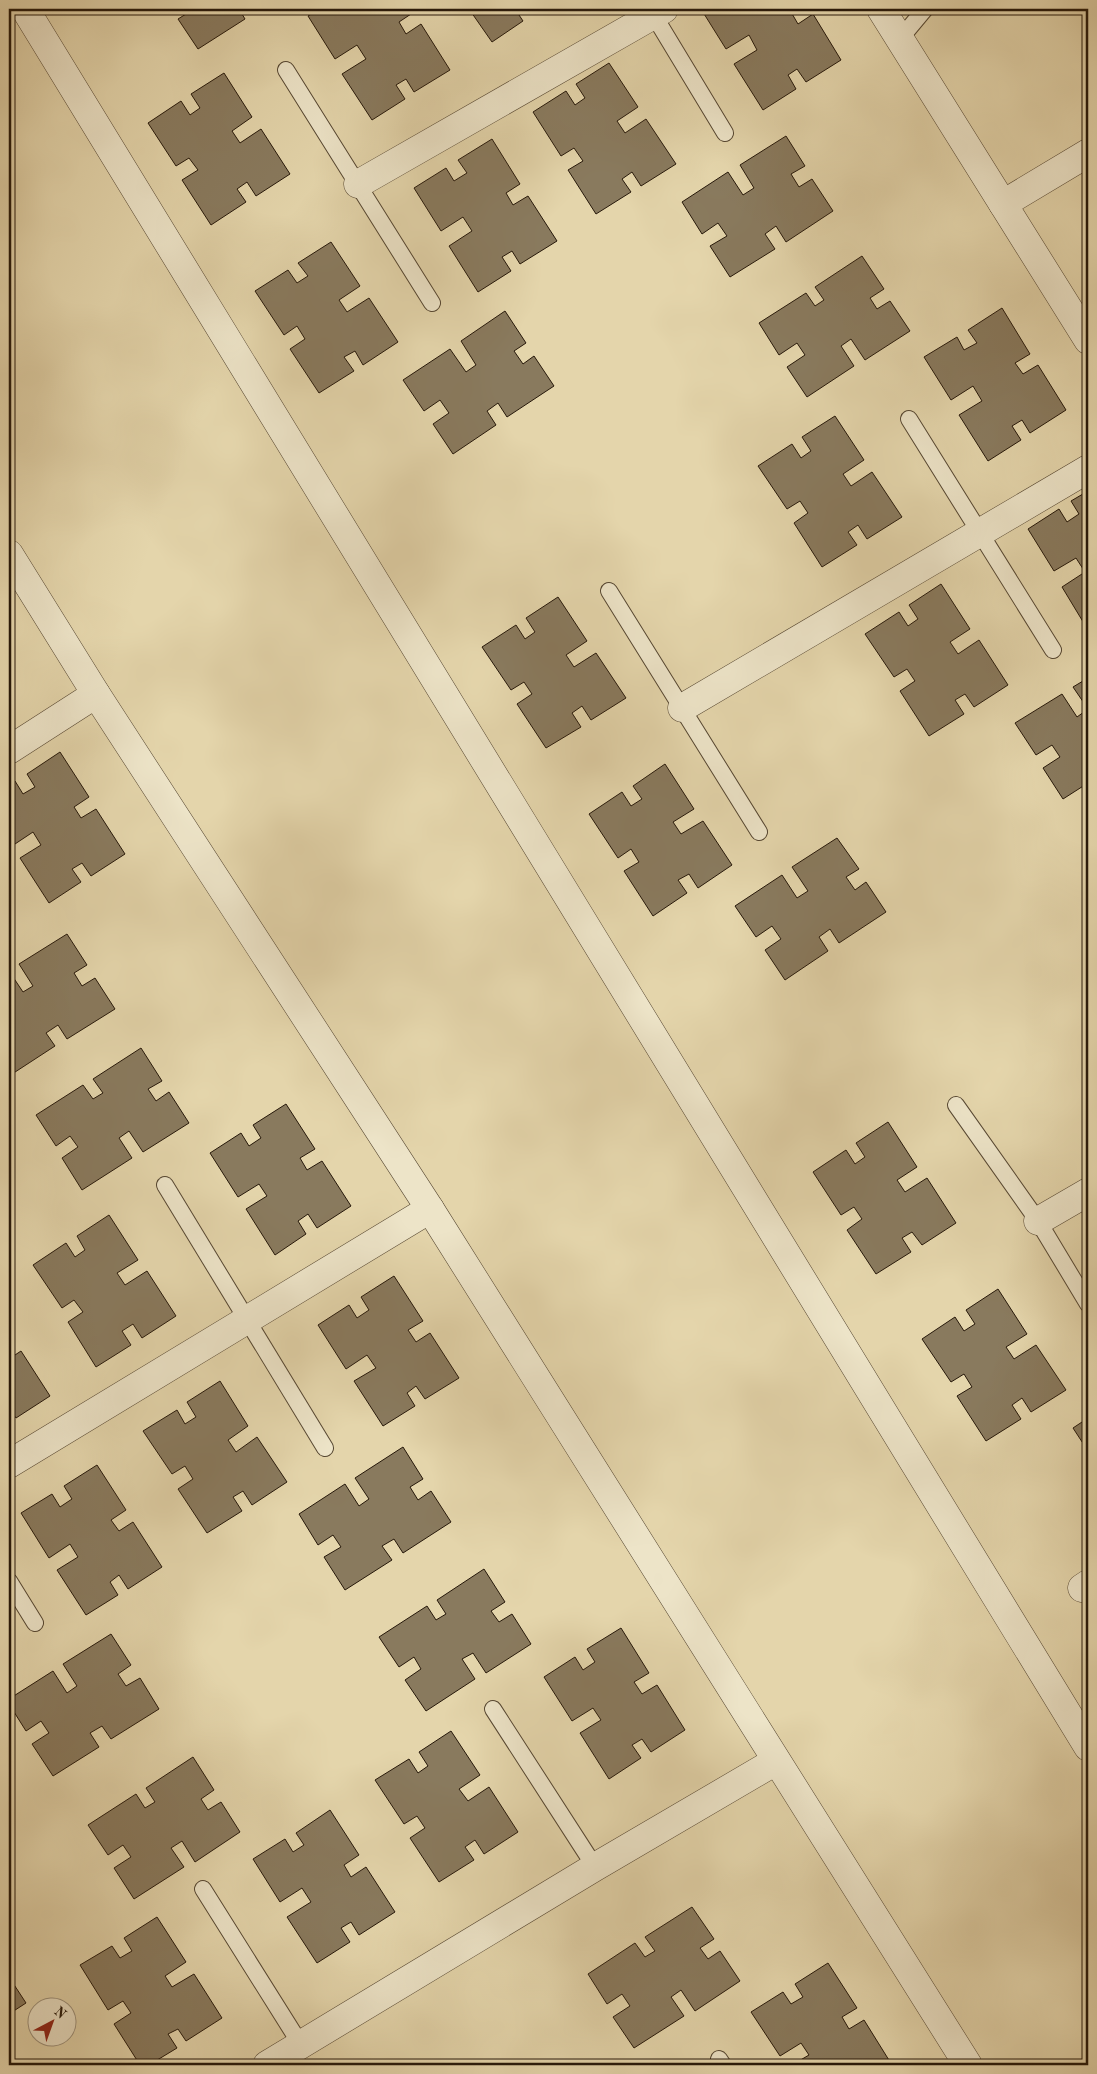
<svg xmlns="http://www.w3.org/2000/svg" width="1097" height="2074" viewBox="0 0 1097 2074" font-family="'Old Standard TT',serif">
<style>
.building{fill:#897a5e;stroke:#26180a}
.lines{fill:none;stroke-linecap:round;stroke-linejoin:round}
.service-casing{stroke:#564732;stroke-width:18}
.minor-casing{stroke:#564732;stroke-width:29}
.service{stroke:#ede4c8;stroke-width:16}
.minor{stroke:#ede4c8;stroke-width:28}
</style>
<rect width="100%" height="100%" fill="#e4d5ab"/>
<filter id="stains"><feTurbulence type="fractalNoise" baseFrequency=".004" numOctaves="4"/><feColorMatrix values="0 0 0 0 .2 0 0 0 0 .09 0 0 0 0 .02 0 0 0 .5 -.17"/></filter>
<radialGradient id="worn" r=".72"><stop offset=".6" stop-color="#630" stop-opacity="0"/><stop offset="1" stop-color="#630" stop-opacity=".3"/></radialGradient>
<g class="building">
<polygon points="194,9 239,9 245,19 198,49 178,19"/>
<polygon points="320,9 412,9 414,12 399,22 406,34 421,24 450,70 414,92 406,79 396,85 405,99 372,120 342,74 366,59 357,45 335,59 308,16"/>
<polygon points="469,9 515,9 523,21 492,42"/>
<polygon points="701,9 796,9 791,12 798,24 813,14 841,60 806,82 797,69 788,75 796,89 763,110 734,64 757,50 749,35 726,49"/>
<polygon points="609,63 638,107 617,121 625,133 646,119 676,164 641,186 632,172 622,179 631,192 596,214 568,170 583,161 574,148 561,156 533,112 566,91 575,105 585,98 576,84"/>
<polygon points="224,73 252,117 232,131 240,143 261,129 290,174 256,196 247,182 237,189 246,202 211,225 182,180 198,170 189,158 176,166 148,123 181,101 190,115 200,108 191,94"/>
<polygon points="786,136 805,166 791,174 799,187 812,179 833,211 786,242 776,226 765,234 775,249 730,277 710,246 727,236 718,223 702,234 682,202 728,172 743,195 754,188 740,165"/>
<polygon points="492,139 520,184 506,193 513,205 528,196 557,241 520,264 512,251 502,257 511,271 478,292 449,246 472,231 463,217 441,231 414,188 446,168 454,181 467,173 458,160"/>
<polygon points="331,242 360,286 339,300 347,312 369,298 398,342 363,365 355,351 344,357 354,371 319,393 290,349 305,339 297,326 284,335 255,291 288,270 297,283 308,276 298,263"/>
<polygon points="862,256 884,289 870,298 877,309 890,301 910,331 865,360 851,339 841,346 854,366 807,397 787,367 805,355 797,343 779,355 759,323 806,293 815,306 824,300 815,287"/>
<polygon points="1002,308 1030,354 1015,363 1023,374 1038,365 1066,410 1030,433 1022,420 1012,426 1021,440 988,461 959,415 982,401 973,386 951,400 924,357 957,337 964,350 977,343 968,330"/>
<polygon points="505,311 526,343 514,351 523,364 534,356 554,386 507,417 498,403 487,411 496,425 453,454 433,424 449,413 440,400 424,411 403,380 450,349 466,372 476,365 461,341"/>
<polygon points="835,416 864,460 843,474 851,486 872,472 902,517 867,539 858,525 848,532 857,545 822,567 794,523 808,513 800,501 787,509 758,466 792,444 801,458 811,451 802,437"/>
<polygon points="1088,491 1088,630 1062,587 1085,572 1076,558 1054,571 1028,529 1059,509 1067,522 1079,514 1071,501"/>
<polygon points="941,584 970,629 950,642 958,654 979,640 1008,685 974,707 965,694 955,700 964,714 929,736 900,691 915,681 907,669 894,677 865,634 899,612 908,626 918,619 909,605"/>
<polygon points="558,597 587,641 566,655 574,667 596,653 626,698 591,720 582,706 572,713 581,727 546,748 517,704 532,694 524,682 511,690 482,647 516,625 525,639 535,632 526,618"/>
<polygon points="1088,678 1088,783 1063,799 1043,768 1060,757 1052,745 1036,755 1015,723 1062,694 1077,717 1088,709 1073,687"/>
<polygon points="60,752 89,797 74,807 81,818 96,809 125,854 91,876 82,863 72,869 81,882 49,903 20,858 41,845 33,832 12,846 9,840 9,785 15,781 23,794 35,787 27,774"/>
<polygon points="665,764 694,809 673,822 681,834 703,821 732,865 698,888 689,874 678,880 687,893 653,916 624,871 639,862 631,849 618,858 589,814 622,792 631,806 642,799 633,786"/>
<polygon points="837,838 859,869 846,877 855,890 866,882 886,912 839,943 830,929 819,937 828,951 785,980 765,950 781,939 772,926 756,937 735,906 782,875 797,898 808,891 792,867"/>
<polygon points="67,934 87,965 74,973 82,986 95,978 115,1009 67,1039 58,1025 46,1033 55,1046 9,1076 9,971 23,992 33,986 19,964"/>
<polygon points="141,1048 162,1081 148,1089 156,1101 169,1092 189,1123 143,1152 129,1131 119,1138 132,1158 82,1190 62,1158 78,1147 70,1136 56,1146 36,1115 83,1085 93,1099 103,1093 93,1079"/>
<polygon points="286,1104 315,1149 300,1158 307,1170 322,1161 351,1206 317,1228 308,1214 298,1221 306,1234 275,1255 246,1209 267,1196 259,1184 238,1197 210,1153 241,1133 249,1146 261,1138 253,1125"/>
<polygon points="888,1122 917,1167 897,1180 905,1192 927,1178 956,1223 922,1245 912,1232 902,1238 911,1252 876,1274 847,1230 862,1219 854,1207 841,1215 813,1172 846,1150 855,1164 865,1157 856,1143"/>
<polygon points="109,1215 138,1260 117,1273 125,1285 147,1271 176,1316 142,1338 133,1324 122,1331 131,1345 96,1367 68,1322 83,1312 74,1300 62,1308 33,1265 66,1243 75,1257 85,1250 77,1236"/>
<polygon points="394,1276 423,1321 408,1330 416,1342 430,1333 459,1378 425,1399 416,1386 407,1393 415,1406 383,1426 354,1381 376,1368 367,1355 346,1369 318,1325 349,1305 357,1318 369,1310 361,1297"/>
<polygon points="998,1289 1027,1334 1006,1347 1014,1359 1036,1345 1066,1390 1031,1412 1022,1398 1012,1405 1021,1419 986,1441 957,1396 972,1387 964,1374 951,1382 922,1339 955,1317 964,1331 975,1324 966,1310"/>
<polygon points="21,1351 50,1396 16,1418 9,1408 9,1359"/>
<polygon points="220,1381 248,1426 228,1440 236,1452 257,1437 287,1482 252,1505 243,1491 233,1497 242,1511 207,1533 178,1489 193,1479 185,1466 172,1474 143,1431 177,1410 185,1424 196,1417 187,1402"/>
<polygon points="1088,1418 1088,1451 1073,1428"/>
<polygon points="403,1447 423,1479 410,1487 418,1500 431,1491 451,1522 403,1553 394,1539 382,1546 392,1560 345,1590 324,1557 341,1547 333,1535 318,1545 299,1514 345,1484 359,1506 369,1499 355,1478"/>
<polygon points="97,1465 126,1510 111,1520 119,1531 133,1522 162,1567 128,1589 119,1575 110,1582 118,1595 86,1615 57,1570 78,1557 70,1544 49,1558 21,1513 52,1494 60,1507 72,1499 64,1486"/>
<polygon points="484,1569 505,1602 491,1611 499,1622 512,1614 531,1644 486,1673 473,1653 462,1659 475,1679 426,1711 405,1680 421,1669 414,1657 399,1667 379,1637 427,1606 436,1620 446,1614 437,1600"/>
<polygon points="621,1628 649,1673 634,1682 642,1694 657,1685 685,1730 651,1752 642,1739 632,1745 641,1758 609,1779 580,1733 601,1720 593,1708 572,1721 544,1677 575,1657 583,1670 595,1662 587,1649"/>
<polygon points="111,1634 131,1665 118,1674 126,1686 140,1678 159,1709 111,1739 102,1726 90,1733 99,1747 53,1776 32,1744 49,1733 41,1721 26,1731 9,1704 9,1699 53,1671 67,1693 77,1686 63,1664"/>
<polygon points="451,1731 480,1775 459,1789 468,1801 489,1787 518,1832 484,1854 475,1840 465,1847 474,1860 439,1882 410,1838 425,1828 417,1816 404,1824 375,1780 409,1759 418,1773 428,1766 419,1752"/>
<polygon points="193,1757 214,1790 201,1799 208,1810 221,1802 240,1832 195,1862 182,1841 171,1848 184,1867 134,1899 114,1868 131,1857 123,1845 108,1855 88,1825 136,1794 145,1808 155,1802 146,1788"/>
<polygon points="330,1810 359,1855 344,1865 351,1877 366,1867 395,1912 359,1935 351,1922 341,1928 350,1942 317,1963 287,1917 311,1902 302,1888 280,1902 253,1859 285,1839 293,1852 304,1845 296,1833"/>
<polygon points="692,1907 714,1939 700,1948 708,1959 720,1951 740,1981 695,2011 681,1990 671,1997 684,2016 634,2048 613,2017 630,2006 622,1994 607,2004 588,1974 635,1943 645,1957 655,1951 645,1937"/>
<polygon points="157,1917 186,1962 165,1976 172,1987 194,1974 222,2018 186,2041 178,2029 168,2034 177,2048 149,2065 140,2065 114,2024 131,2013 123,2001 108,2010 80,1965 112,1946 120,1958 132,1951 124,1938"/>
<polygon points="828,1963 857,2008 842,2017 849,2029 864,2020 892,2065 792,2065 809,2055 801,2043 780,2056 751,2012 783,1992 791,2004 803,1997 795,1984"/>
<polygon points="9,1977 26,2003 9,2014"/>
</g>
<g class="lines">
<defs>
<g id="service">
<polyline points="650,9 725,133"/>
<polyline points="900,39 925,9"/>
<polyline points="286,70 432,303"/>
<polyline points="909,419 1053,650"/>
<polyline points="609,591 759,832"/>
<polyline points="956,1105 1038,1221 1088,1304"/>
<polyline points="165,1185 325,1448"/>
<polyline points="9,1581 35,1623"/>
<polyline points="493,1709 595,1867"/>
<polyline points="203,1889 301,2045"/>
<polyline points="719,2059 723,2065"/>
</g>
<g id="minor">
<polyline points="25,9 1088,1747"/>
<polyline points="881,9 1088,340"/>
<polyline points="358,184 664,9"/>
<polyline points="1003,204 1088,153"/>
<polyline points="9,554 96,694 430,1209 968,2065"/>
<polyline points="682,708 1088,469"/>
<polyline points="9,750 96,694"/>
<polyline points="1038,1221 1088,1192"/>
<polyline points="9,1464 430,1209"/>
<polyline points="1082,1588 1088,1584"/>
<polyline points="267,2065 595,1867 776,1761"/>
</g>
</defs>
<use href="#service" class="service-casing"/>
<use href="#minor" class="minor-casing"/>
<use href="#service" class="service"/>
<use href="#minor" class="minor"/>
</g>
<rect width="1097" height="2074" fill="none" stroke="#e4d5ab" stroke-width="30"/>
<rect x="10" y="10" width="1077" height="2054" fill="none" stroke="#26180a" stroke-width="2.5"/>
<rect x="15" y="15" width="1067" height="2044" fill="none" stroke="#26180a"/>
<g transform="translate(52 2022) rotate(41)"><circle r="24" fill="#ede4c8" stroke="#9d927c"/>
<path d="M0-4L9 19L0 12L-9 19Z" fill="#8f2418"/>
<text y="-8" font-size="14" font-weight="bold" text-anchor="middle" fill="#26180a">N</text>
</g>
<rect width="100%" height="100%" filter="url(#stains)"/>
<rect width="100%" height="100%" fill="url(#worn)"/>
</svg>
